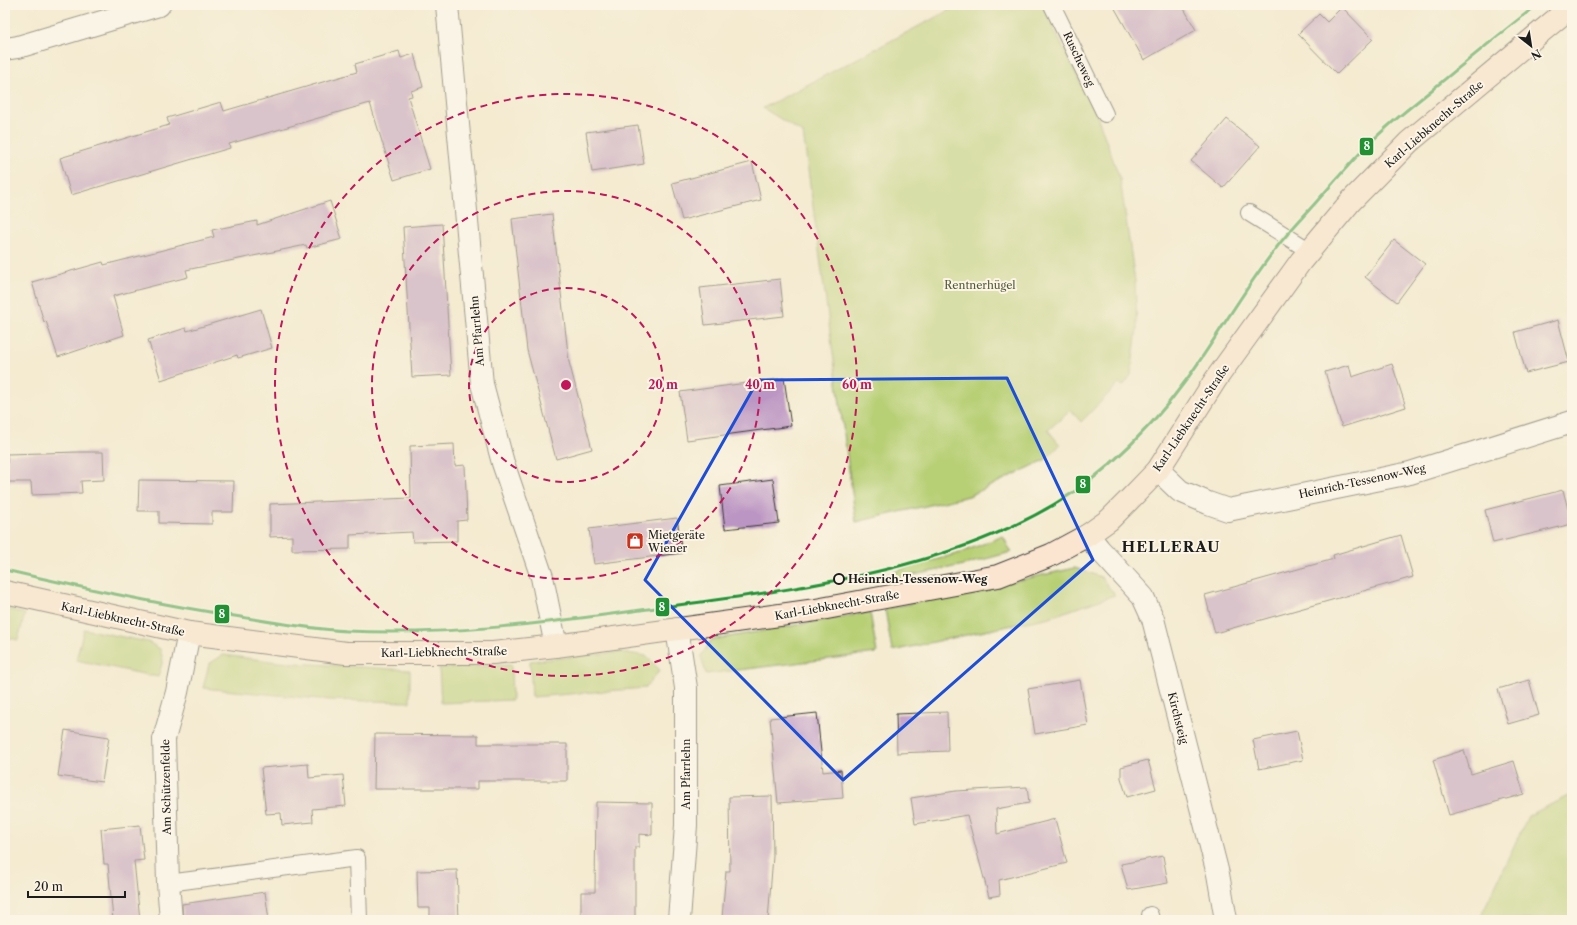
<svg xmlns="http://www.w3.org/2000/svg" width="1577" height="925" viewBox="0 0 1577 925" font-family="'Libre Caslon Text',serif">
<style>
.green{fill:#b7cf74;stroke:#6a7648}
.building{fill:#bb95c3}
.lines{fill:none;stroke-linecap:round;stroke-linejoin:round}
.lane-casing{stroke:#3c3b37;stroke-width:18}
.street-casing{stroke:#3c3b37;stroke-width:24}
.secondary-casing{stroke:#3c3b37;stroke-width:24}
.lane{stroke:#fff;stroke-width:16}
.street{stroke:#fff;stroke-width:22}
.secondary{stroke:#fce5d0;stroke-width:22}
.tram-1-casing{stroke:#fcf5e5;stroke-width:6}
.tram-1{stroke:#229133;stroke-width:3}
.marked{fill:none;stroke:#1d4ed8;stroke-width:3;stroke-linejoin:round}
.ring{fill:none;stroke:#c2185b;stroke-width:2;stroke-dasharray:7 5}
.stop-dot{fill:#fcf5e5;stroke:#1c1c1c;stroke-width:2}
.labels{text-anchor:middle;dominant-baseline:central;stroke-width:4;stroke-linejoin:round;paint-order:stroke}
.street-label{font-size:11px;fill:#1c1c1c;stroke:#fcf5e5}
.park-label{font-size:11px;fill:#525b3b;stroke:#fcf5e5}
.poi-label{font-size:11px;fill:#1c1c1c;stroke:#fcf5e5;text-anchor:start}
.stop-label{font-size:11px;font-weight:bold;fill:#1c1c1c;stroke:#fcf5e5;text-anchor:start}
.district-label{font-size:15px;font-weight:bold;letter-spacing:1px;fill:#1c1c1c;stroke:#fcf5e5}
.centre{fill:#c2185b;stroke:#fcf5e5;stroke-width:2}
.ring-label{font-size:12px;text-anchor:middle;font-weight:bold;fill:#c2185b;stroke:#fcf5e5;stroke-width:4;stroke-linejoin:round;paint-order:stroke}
.line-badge{stroke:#fcf5e5;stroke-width:1.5}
.badge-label{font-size:11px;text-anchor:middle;font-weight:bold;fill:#fff}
</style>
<rect width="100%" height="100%" fill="#fcf5e5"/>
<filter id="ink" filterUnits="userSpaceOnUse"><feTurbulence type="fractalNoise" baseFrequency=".025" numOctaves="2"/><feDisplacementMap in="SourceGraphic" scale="8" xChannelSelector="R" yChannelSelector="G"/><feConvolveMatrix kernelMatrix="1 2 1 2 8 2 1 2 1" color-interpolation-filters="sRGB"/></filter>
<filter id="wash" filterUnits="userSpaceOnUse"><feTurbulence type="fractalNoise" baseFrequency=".012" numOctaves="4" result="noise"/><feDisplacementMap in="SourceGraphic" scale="16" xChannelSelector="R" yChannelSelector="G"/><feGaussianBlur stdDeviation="0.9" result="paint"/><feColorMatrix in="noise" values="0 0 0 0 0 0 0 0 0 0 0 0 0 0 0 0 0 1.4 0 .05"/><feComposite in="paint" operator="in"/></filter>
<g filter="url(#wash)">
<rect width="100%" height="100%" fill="#f4ebd1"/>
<g class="green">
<polygon points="959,5 1042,5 1098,118 1120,179 1135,281 1137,329 1131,375 1123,386 1119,383 1081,422 1071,410 1048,430 1060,445 1045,460 969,496 856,522 803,133 763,108"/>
<polygon points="1003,536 1011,552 964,565 883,581 882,577 905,568 960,553"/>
<polygon points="1075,568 1101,577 1115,595 1050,617 892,651 885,609"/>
<polygon points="5,608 25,614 18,640 5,637"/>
<polygon points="870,612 877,653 706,674 701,656 711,640"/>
<polygon points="84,629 148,642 160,649 163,660 158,677 76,660"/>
<polygon points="621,652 646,656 660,670 645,688 532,697 530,661"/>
<polygon points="223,655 278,662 410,670 410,702 330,700 203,688 209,664"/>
<polygon points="511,665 512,700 441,703 439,668"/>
<polygon points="1572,794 1572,920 1479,920 1528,816"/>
</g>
<g id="blocks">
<g class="building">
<polygon points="1113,5 1182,5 1196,30 1144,60"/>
<polygon points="1342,7 1373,39 1337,74 1298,34 1319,14 1327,22"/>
<polygon points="399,51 401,58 414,54 423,87 411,91 412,96 408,97 430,169 394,180 370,103 229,144 230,148 71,195 60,158 169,125 167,118 221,102 224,111 357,72 355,64"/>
<polygon points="1227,119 1260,146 1223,188 1191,161"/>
<polygon points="638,125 644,164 592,172 586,132"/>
<polygon points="752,162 761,200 682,220 672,183"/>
<polygon points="330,201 342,239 307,248 306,245 186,270 188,277 113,296 124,335 58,357 46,321 44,322 32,282 103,262 104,265 214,237 212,230 257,221 257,225"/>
<polygon points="552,214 569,362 592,449 556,459 527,350 512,219"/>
<polygon points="442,224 451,375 412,377 403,227"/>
<polygon points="1394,240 1425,264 1397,302 1365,277"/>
<polygon points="780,279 784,316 705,325 700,288"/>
<polygon points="261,309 272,348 238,358 237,355 161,380 148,340 186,328 187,331"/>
<polygon points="1558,320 1569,362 1526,373 1515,332"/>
<polygon points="1392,364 1406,407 1342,427 1325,372 1349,365 1352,377"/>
<polygon points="784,378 791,426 687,440 680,392"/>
<polygon points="454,444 455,466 465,465 467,520 457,521 457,541 413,542 412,532 350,535 350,549 292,550 292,536 270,537 270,504 411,498 410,446"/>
<polygon points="79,452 103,452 104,480 81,481 82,493 32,495 31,482 8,482 7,454"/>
<polygon points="773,479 779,523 725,529 720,486"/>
<polygon points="139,480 234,481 233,512 212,512 212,524 159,523 159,511 138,511"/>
<polygon points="1563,490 1572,524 1493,543 1485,510"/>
<polygon points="677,518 682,553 594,564 589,529"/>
<polygon points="1401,535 1413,577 1215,633 1205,595 1334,559 1333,555"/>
<polygon points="1080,680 1088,725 1035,734 1028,689"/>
<polygon points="1529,680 1539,715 1508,724 1498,689"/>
<polygon points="947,712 948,751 897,753 896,714"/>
<polygon points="817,713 823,772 841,770 843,798 778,803 770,718"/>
<polygon points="65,730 109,737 102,782 58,776"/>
<polygon points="1297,731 1303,760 1259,769 1253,740"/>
<polygon points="375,734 478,735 478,744 567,744 567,781 478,781 478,789 374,789"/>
<polygon points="1464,750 1471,774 1514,761 1524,794 1449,815 1433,760"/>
<polygon points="1148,760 1156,789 1127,797 1121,778 1121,767"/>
<polygon points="308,764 309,778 343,775 346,806 312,809 313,822 282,825 281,813 266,814 261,768"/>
<polygon points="1027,787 1029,803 996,809 997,834 1055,819 1067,863 999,880 1000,895 989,897 967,815 915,824 911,798 956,791"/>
<polygon points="772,796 773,856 768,920 722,918 726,871 730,871 729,797"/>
<polygon points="596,802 652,803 652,835 639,834 639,847 635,847 635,920 581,920 581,892 595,892"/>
<polygon points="140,825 144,860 134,861 140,920 113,920 108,864 104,864 101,829"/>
<polygon points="1163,856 1168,883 1128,890 1121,864"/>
<polygon points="457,870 459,920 430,920 430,908 418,908 417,871"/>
<polygon points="265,892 269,920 183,920 182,904"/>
</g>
</g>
</g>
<g filter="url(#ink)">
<use href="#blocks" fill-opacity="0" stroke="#3c3b37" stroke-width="1"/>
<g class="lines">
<defs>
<g id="lane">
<polyline points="1052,5 1105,114"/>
<polyline points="1249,213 1310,251"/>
<polyline points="168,883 357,858 359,920"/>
<polyline points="1150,915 1151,920"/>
</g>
<g id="street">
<polyline points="447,5 482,384 503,463 542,577 556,646"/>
<polyline points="5,49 18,47 159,5"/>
<polyline points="1158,470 1180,491 1208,503 1228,510 1410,473 1572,422"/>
<polyline points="1088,535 1099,549 1143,597 1153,619 1218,874 1226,920"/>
<polyline points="677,629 686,688 686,825 679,920"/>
<polyline points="171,920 168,883 164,739 177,692 189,633"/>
</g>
<polyline id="secondary" points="5,592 189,633 346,653 493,653 556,646 816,610 998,576 1051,555 1088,535 1109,520 1129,500 1158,470 1216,379 1301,261 1351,201 1409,142 1572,6"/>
</defs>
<use href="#lane" class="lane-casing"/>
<use href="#street" class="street-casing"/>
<use href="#secondary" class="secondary-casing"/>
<use href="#lane" class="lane"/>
<use href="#street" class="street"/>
<use href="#secondary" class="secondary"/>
<defs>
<path id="tram-1" d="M 5,570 C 83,588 161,605 241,617 C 276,623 311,629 347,631 C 447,636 549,623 648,609 C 798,589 992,568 1109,465 C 1138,439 1164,411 1187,379 C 1218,336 1244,289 1277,247 C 1290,230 1304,216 1318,200 C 1336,180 1353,159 1372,141 C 1391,122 1412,106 1433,89 C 1467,61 1502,32 1537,5"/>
</defs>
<use href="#tram-1" class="tram-1-casing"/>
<use href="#tram-1" class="tram-1"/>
</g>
</g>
<path d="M0 0H1577V925H0ZM 1007,378 L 1093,560 L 843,780 L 645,580 L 758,380 Z" fill="#f4ebd1" fill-opacity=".55" fill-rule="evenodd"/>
<path class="marked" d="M 1007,378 L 1093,560 L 843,780 L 645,580 L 758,380 Z"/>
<g class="ring">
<circle cx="566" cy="385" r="97"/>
<circle cx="566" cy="385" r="194"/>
<circle cx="566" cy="385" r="291"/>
</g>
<defs>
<symbol id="shop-square" viewBox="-11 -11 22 22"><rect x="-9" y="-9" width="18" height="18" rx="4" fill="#c8321e" stroke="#fcf5e5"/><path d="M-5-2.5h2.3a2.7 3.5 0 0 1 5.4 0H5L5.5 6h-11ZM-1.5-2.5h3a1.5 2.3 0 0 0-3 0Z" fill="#fff"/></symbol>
</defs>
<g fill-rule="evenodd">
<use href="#shop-square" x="625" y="531" width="20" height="20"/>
</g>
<circle class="stop-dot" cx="839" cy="579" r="5"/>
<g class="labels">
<g class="street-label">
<text transform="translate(1079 59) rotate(65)">Ruscheweg</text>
<text transform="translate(1434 124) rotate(-41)">Karl-Liebknecht-Straße</text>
<text transform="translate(477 331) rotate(-95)">Am Pfarrlehn</text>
<text transform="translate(1191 418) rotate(-56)">Karl-Liebknecht-Straße</text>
<text transform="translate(1362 481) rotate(-12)">Heinrich-Tessenow-Weg</text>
<text transform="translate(837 605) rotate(-10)">Karl-Liebknecht-Straße</text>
<text transform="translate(123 619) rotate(12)">Karl-Liebknecht-Straße</text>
<text transform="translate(444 652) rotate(-1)">Karl-Liebknecht-Straße</text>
<text transform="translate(1178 718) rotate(76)">Kirchsteig</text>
<text transform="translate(686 774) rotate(-90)">Am Pfarrlehn</text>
<text transform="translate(166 787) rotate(-91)">Am Schützenfelde</text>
</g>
<g class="park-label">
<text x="980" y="285">Rentnerhügel</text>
</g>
<g class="poi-label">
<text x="648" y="535">Mietgeräte<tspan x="648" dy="13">Wiener</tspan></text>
</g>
<g class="stop-label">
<text x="848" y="579">Heinrich-Tessenow-Weg</text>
</g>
<g class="district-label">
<text x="1171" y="546">HELLERAU</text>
</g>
</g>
<circle cx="566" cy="385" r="6" class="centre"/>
<g class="ring-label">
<text x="663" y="389">20 m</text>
<text x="760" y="389">40 m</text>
<text x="857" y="389">60 m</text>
</g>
<g class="line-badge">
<rect x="1359" y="137" width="15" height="19" rx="4" fill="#229133"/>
<rect x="1075" y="475" width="16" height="19" rx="4" fill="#229133"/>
<rect x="655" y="597" width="15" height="20" rx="4" fill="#229133"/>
<rect x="214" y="604" width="16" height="20" rx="4" fill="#229133"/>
</g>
<g class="badge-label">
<text x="1367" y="150">8</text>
<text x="1083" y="488">8</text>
<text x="662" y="611">8</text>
<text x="222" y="618">8</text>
</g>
<rect width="1577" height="925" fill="none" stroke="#fcf5e5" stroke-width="20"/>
<g transform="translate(1531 46) rotate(150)" stroke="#fcf5e5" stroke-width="3" paint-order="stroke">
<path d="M0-3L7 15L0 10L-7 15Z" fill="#1c1c1c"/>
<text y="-6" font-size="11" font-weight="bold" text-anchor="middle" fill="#1c1c1c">N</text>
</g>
<path d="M28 891v6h97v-6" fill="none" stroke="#1c1c1c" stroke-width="2"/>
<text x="34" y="891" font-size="12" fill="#1c1c1c" stroke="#fcf5e5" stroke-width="3" paint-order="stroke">20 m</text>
</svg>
